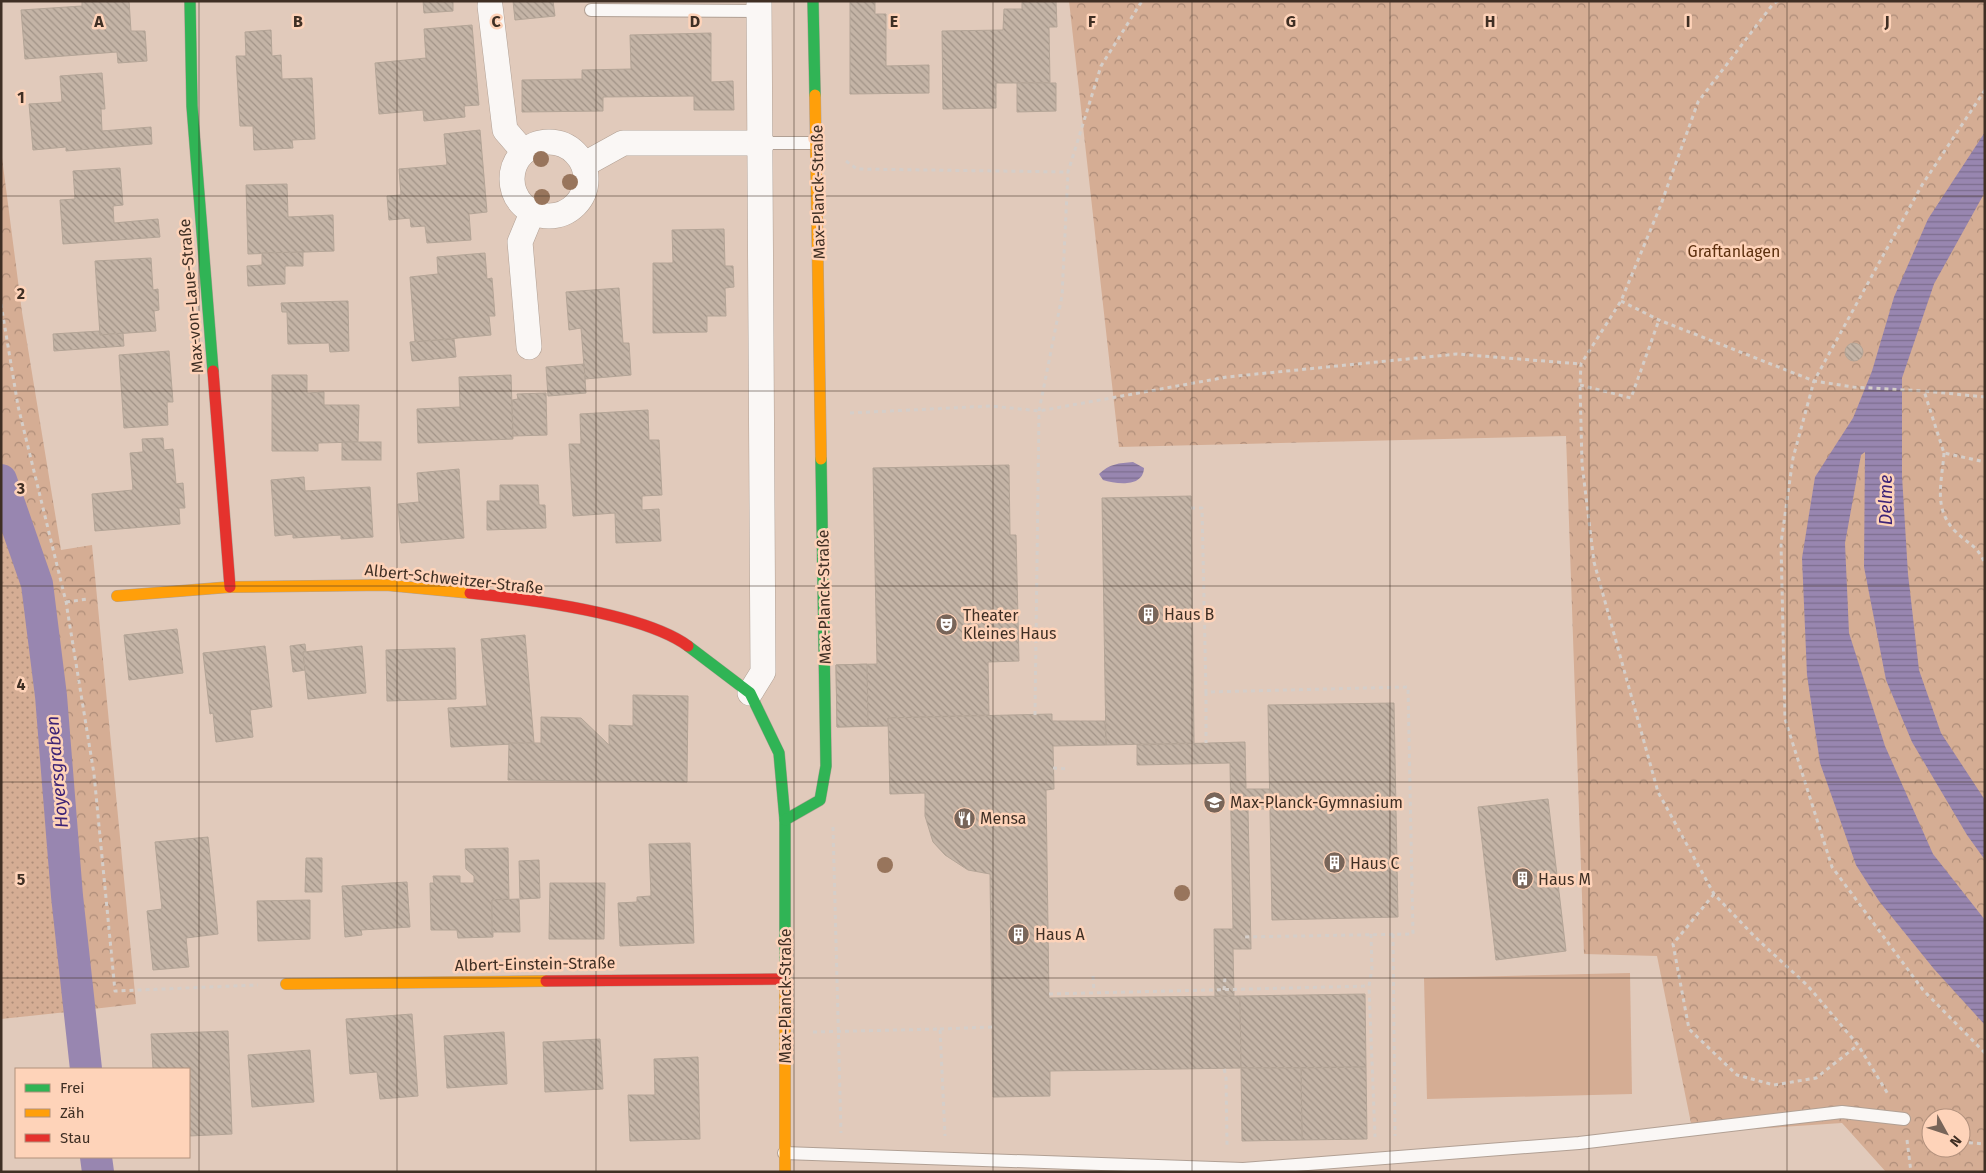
<svg xmlns="http://www.w3.org/2000/svg" width="1986" height="1173" viewBox="0 0 1986 1173" font-family="'Fira Sans',sans-serif">
<style>
.grass{fill:url(#grass-dots)}
.forest{fill:url(#forest-crowns);fill-rule:evenodd}
.pitch{fill:#d5ad94}
.water{fill:url(#water-rules)}
.lines{fill:none;stroke-linecap:round;stroke-linejoin:round}
.canal{stroke:#9886b0;stroke-width:32}
.building{fill:url(#building-back-hatch);stroke:#b4a597}
.lane-casing{stroke:#b1a094;stroke-width:14}
.street-casing{stroke:#b1a094;stroke-width:26}
.fast-casing{stroke:#b1a094;stroke-width:12}
.slow-casing{stroke:#b1a094;stroke-width:12}
.jam-casing{stroke:#b1a094;stroke-width:12}
.path{stroke:#d5cec9;stroke-width:3;stroke-dasharray:4 4;stroke-linecap:butt}
.lane{stroke:#faf7f5;stroke-width:12}
.street{stroke:#faf7f5;stroke-width:25}
.fast{stroke:#30b455;stroke-width:11}
.slow{stroke:#ff9f0a;stroke-width:11}
.jam{stroke:#e5322d;stroke-width:11}
.tree{fill:#98755c}
.grid{fill:none;stroke:#3f2f24;stroke-width:1;stroke-opacity:0.55}
.labels{text-anchor:middle;dominant-baseline:central;stroke-width:5;stroke-linejoin:round;paint-order:stroke}
.street-label{font-size:16px;fill:#3f2f24;stroke:#fed3b9}
.park-label{font-size:16px;fill:#5d300f;stroke:#fed3b9}
.poi-label{font-size:16px;fill:#3f2f24;stroke:#fed3b9;text-anchor:start}
.water-label{font-size:18px;font-style:italic;fill:#3e2476;stroke:#fed3b9}
.grid-label{font-size:16px;text-anchor:middle;font-weight:bold;fill:#3f2f24;stroke:#fed3b9;stroke-width:5;stroke-linejoin:round;paint-order:stroke}
</style>
<defs>
<pattern id="grass-dots" width="8" height="8" patternUnits="userSpaceOnUse" patternTransform="scale(1.25)"><rect width="8" height="8" fill="#d5ad94"/><path d="M2 2h.1M6 6h.1" fill="none" stroke="#ae8d79" stroke-width="1.8" stroke-linecap="round"/></pattern>
<pattern id="forest-crowns" width="20" height="18" patternUnits="userSpaceOnUse" patternTransform="scale(1.25)"><rect width="20" height="18" fill="#d5ad94"/><path d="M2 6a3 3 0 1 1 6 0M12 15a3 3 0 1 1 6 0" fill="none" stroke="#ae8d79"/></pattern>
<pattern id="water-rules" width="6" height="5" patternUnits="userSpaceOnUse" patternTransform="scale(1.25)"><rect width="6" height="5" fill="#9886b0"/><path d="M0 2.5h6" fill="none" stroke="#7d6e8f"/></pattern>
<pattern id="building-back-hatch" width="6" height="6" patternUnits="userSpaceOnUse" patternTransform="scale(1.25)"><rect width="6" height="6" fill="#c4b4a6"/><path d="M-1 5l2 2M0 0l6 6M5-1l2 2" fill="none" stroke="#a19387"/></pattern>
</defs>
<rect width="100%" height="100%" fill="#e1cabb"/>
<polygon class="grass" points="1,521 25,595 67,1012 1,1019"/>
<g class="forest">
<path d="M 1069,1 L 1985,1 L 1985,1172 L 1886,1172 L 1842,1123 L 1693,1133 L 1657,956 L 1584,954 L 1566,436 L 1119,447 ZM 1931,1118 L 1961,1118 L 1961,1148 L 1931,1148 Z"/>
<polygon points="1,150 22,312 61,550 92,545 136,1004 67,1012 25,595 1,521"/>
</g>
<polygon class="pitch" points="1630,973 1632,1094 1427,1099 1424,978"/>
<g class="water">
<polygon points="1985,132 1985,192 1934,284 1902,378 1902,476 1908,574 1919,670 1941,733 1985,800 1985,860 1967,835 1912,742 1886,680 1864,567 1865,452 1861,455 1845,543 1849,633 1885,746 1933,854 1985,920 1985,1025 1934,969 1879,901 1856,865 1820,763 1807,675 1802,558 1815,477 1853,418 1872,371 1894,297 1928,219"/>
<path d="M 1133,462 L 1144,468 C 1143,488 1116,484 1103,480 L 1099,474 C 1109,464 1119,463 1133,462 Z"/>
</g>
<g class="lines">
<g class="canal">
<polyline points="1,480 37,584 51,696 67,896 86,1069"/>
<polyline points="96,1157 98,1172"/>
</g>
</g>
<g class="building">
<polygon points="82,1 129,1 131,31 145,31 147,61 118,63 117,52 25,59 21,10 82,6"/>
<polygon points="423,1 453,1 453,11 424,13"/>
<polygon points="513,1 553,1 555,16 515,20"/>
<polygon points="850,1 875,1 875,14 886,14 886,66 929,65 929,93 850,94"/>
<polygon points="1022,1 1056,1 1057,27 1049,27 1050,83 996,83 996,108 943,109 942,31 1003,30 1004,9 1022,9"/>
<polygon points="472,25 479,105 464,106 465,117 424,121 423,110 379,114 375,63 426,58 424,29"/>
<polygon points="271,30 272,56 281,55 282,79 312,78 315,139 292,140 293,148 254,150 253,126 240,126 236,56 246,56 245,32"/>
<polygon points="711,33 711,82 733,81 734,110 694,110 694,96 603,97 603,111 522,112 522,80 582,79 582,70 631,69 630,35"/>
<polygon points="102,73 105,109 101,109 102,131 151,127 152,144 66,151 66,147 33,150 29,104 62,102 60,76"/>
<polygon points="1017,83 1056,83 1056,111 1017,112"/>
<polygon points="480,130 487,212 469,214 471,240 427,243 425,226 411,227 410,218 389,220 387,196 401,195 399,169 447,165 444,134"/>
<polygon points="120,168 123,205 113,206 114,223 158,219 160,237 63,244 60,200 75,199 73,171"/>
<polygon points="287,184 288,217 333,215 334,251 248,254 246,185"/>
<polygon points="724,229 725,266 733,266 734,287 725,288 726,316 707,316 707,332 653,333 653,263 673,263 672,230"/>
<polygon points="303,252 303,266 285,266 285,284 248,286 247,266 262,265 262,253"/>
<polygon points="485,253 487,279 492,278 495,316 489,316 491,335 415,342 410,277 438,274 437,257"/>
<polygon points="151,258 153,290 158,289 159,310 154,311 156,331 100,335 95,261"/>
<polygon points="619,288 623,343 629,343 631,375 585,379 581,328 569,330 566,292"/>
<polygon points="348,301 349,351 330,352 329,343 288,344 287,312 282,312 281,303"/>
<polygon points="100,331 100,335 123,333 124,346 54,351 53,334"/>
<polygon points="454,339 456,357 412,361 410,342"/>
<circle cx="1854" cy="352" r="9"/>
<polygon points="169,351 173,402 167,402 168,425 124,428 119,355"/>
<polygon points="584,364 586,393 548,396 546,367"/>
<polygon points="272,375 307,375 307,393 324,392 324,405 359,405 358,442 318,443 318,451 272,451"/>
<polygon points="511,375 513,439 418,443 417,409 460,407 459,377"/>
<polygon points="546,393 547,435 513,436 512,400 518,399 517,394"/>
<polygon points="648,410 649,440 659,440 662,495 642,496 642,510 659,509 661,541 616,543 615,513 573,516 569,444 581,444 580,414"/>
<polygon points="163,438 164,450 173,449 176,484 183,483 185,508 179,508 180,524 95,531 92,494 133,490 130,453 143,452 142,439"/>
<rect x="342" y="442" width="39" height="18"/>
<polygon points="1009,465 1010,535 1016,535 1019,661 988,662 989,715 888,718 888,726 837,727 836,665 877,664 873,468"/>
<polygon points="459,469 464,538 401,543 398,504 419,502 417,473"/>
<polygon points="304,477 305,491 370,487 373,537 341,539 341,535 293,538 293,534 275,536 271,480"/>
<polygon points="500,485 538,485 539,505 545,505 546,528 487,530 487,501 500,501"/>
<polygon points="1191,496 1194,743 1106,745 1102,498"/>
<polygon points="177,629 183,673 129,680 124,635"/>
<polygon points="525,635 534,743 451,747 448,708 487,706 481,639"/>
<polygon points="305,644 306,652 303,652 305,670 293,672 290,646"/>
<polygon points="265,646 272,707 250,710 253,737 216,742 213,713 210,714 203,653"/>
<polygon points="362,646 366,693 308,699 303,652"/>
<polygon points="455,648 456,699 387,701 386,650"/>
<polygon points="867,664 868,726 837,727 836,665"/>
<polygon points="633,695 688,696 687,782 508,780 509,743 541,743 541,717 581,718 609,745 609,725 633,726"/>
<polygon points="1394,703 1398,917 1272,920 1268,705"/>
<polygon points="1052,714 1052,721 1105,721 1106,745 1053,746 1054,789 1046,790 1049,998 1240,996 1241,1068 1050,1071 1050,1096 993,1097 990,874 968,870 945,855 933,842 925,816 925,793 890,794 888,718"/>
<polygon points="1245,742 1246,789 1270,789 1270,809 1248,809 1251,949 1233,949 1234,996 1215,996 1214,929 1233,929 1230,763 1137,765 1137,745"/>
<polygon points="1548,799 1566,951 1496,960 1478,807"/>
<polygon points="208,837 218,934 186,938 189,967 153,970 147,911 162,909 155,842"/>
<polygon points="690,843 694,943 620,946 618,903 637,902 637,897 651,896 649,844"/>
<polygon points="508,848 509,899 492,900 493,937 458,938 457,930 431,930 430,883 434,883 433,876 460,876 460,883 474,883 474,876 466,869 465,849"/>
<polygon points="306,858 322,858 322,892 305,892"/>
<polygon points="539,860 540,898 520,899 519,861"/>
<polygon points="407,882 410,927 361,930 362,935 345,937 342,886"/>
<polygon points="550,883 605,883 604,939 549,939"/>
<polygon points="519,899 520,932 492,932 492,900"/>
<polygon points="310,900 310,939 258,941 257,901"/>
<polygon points="1365,994 1366,1067 1241,1068 1240,996"/>
<polygon points="412,1014 418,1096 380,1099 377,1072 350,1074 346,1019"/>
<polygon points="228,1031 232,1134 189,1136 189,1069 153,1069 151,1034"/>
<polygon points="504,1032 507,1084 447,1088 444,1036"/>
<polygon points="600,1039 603,1089 545,1092 543,1042"/>
<polygon points="310,1050 314,1102 252,1107 248,1055"/>
<polygon points="698,1057 700,1139 630,1141 628,1095 655,1095 654,1059"/>
<polygon points="1366,1067 1367,1139 1302,1140 1301,1068"/>
<polygon points="1241,1068 1301,1068 1302,1140 1242,1141"/>
</g>
<g class="lines">
<defs>
<g id="lane">
<polyline points="591,10 760,11"/>
<polyline points="762,143 817,143"/>
<polyline points="784,1153 1243,1169 1579,1143 1842,1112 1904,1119"/>
</g>
<g id="street">
<polyline points="490,6 505,130 524,152"/>
<circle cx="549" cy="179" r="37"/>
<polyline points="585,164 623,143 762,143"/>
<polyline points="529,347 520,242 532,213"/>
<polyline points="750,693 763,672 759,1"/>
</g>
<g id="fast">
<polyline points="190,1 192,106 213,371"/>
<polyline points="813,1 815,95"/>
<polyline points="688,646 750,693 779,753 785,820 785,985"/>
<polyline points="785,820 820,800 826,766 821,459"/>
</g>
<g id="slow">
<polyline points="815,95 821,459"/>
<polyline points="117,596 230,587 386,585 470,593"/>
<polyline points="286,984 546,981"/>
<polyline points="785,985 785,1172"/>
</g>
<g id="jam">
<polyline points="213,371 230,587"/>
<path d="M 470,593 C 527,599 643,613 688,646"/>
<polyline points="546,981 784,979"/>
</g>
</defs>
<use href="#lane" class="lane-casing"/>
<use href="#street" class="street-casing"/>
<use href="#fast" class="fast-casing"/>
<use href="#slow" class="slow-casing"/>
<use href="#jam" class="jam-casing"/>
<g class="path">
<polyline points="1778,1 1773,4 1698,102 1660,207 1621,301 1581,364 1580,385 1582,464 1594,562 1658,792 1714,894 1755,937 1808,986 1858,1045 1888,1094"/>
<polyline points="1985,90 1922,185 1814,381 1793,458 1781,543 1785,719 1832,867 1923,990 1985,1053"/>
<polyline points="846,161 857,169 1068,172"/>
<polyline points="1621,301 1659,320 1814,381 1853,387 1924,391"/>
<polyline points="1,304 18,406 66,602 94,774 115,991 258,985"/>
<polyline points="1580,385 1631,398 1659,320"/>
<polyline points="1985,397 1924,391 1944,453 1985,462"/>
<polyline points="850,413 991,406 1039,411 1227,377 1457,354 1581,364"/>
<path d="M 1944,453 C 1942,482 1933,507 1954,530 C 1967,544 1978,545 1985,564"/>
<polyline points="1191,508 1202,508 1206,692 1408,687 1413,934 1241,937"/>
<polyline points="66,602 88,599"/>
<polyline points="1206,692 1206,743"/>
<polyline points="1035,715 1039,411 1062,296 1068,172 1101,66 1142,1"/>
<polyline points="1053,768 1069,769"/>
<polyline points="833,827 841,1133"/>
<polyline points="1714,894 1673,944 1689,1029 1737,1075 1774,1085 1816,1078 1858,1045"/>
<polyline points="1371,934 1372,969 1369,986 1375,1137"/>
<polyline points="1393,934 1395,1136"/>
<polyline points="1093,976 1094,992"/>
<polyline points="1224,990 1225,977"/>
<polyline points="1049,994 1369,986"/>
<polyline points="940,1029 992,1027"/>
<polyline points="813,1032 940,1029 945,1136"/>
<polyline points="1224,1069 1226,1076 1227,1145"/>
<polyline points="1907,1140 1911,1172"/>
<polyline points="1961,1142 1985,1144"/>
</g>
<use href="#lane" class="lane"/>
<use href="#street" class="street"/>
<use href="#fast" class="fast"/>
<use href="#slow" class="slow"/>
<use href="#jam" class="jam"/>
</g>
<g class="tree">
<circle cx="541" cy="159" r="8"/>
<circle cx="570" cy="182" r="8"/>
<circle cx="542" cy="197" r="8"/>
<circle cx="885" cy="865" r="8"/>
<circle cx="1182" cy="893" r="8"/>
</g>
<path class="grid" d="M 199,1 L 199,1172M 397,1 L 397,1172M 596,1 L 596,1172M 794,1 L 794,1172M 993,1 L 993,1172M 1192,1 L 1192,1172M 1390,1 L 1390,1172M 1589,1 L 1589,1172M 1787,1 L 1787,1172M 1,196 L 1985,196M 1,391 L 1985,391M 1,586 L 1985,586M 1,782 L 1985,782M 1,978 L 1985,978"/>
<defs>
<symbol id="building-disc" viewBox="-11 -11 22 22"><circle r="9.5" fill="#786559" stroke="#fed3b9"/><path d="M-4-6H4V6H1V3H-1V6H-4ZM-2.5-4.3h1.7v1.8h-1.7ZM.8-4.3h1.7v1.8H.8ZM-2.5-1h1.7V.8h-1.7ZM.8-1h1.7V.8H.8Z" fill="#fff"/></symbol>
<symbol id="theatre-disc" viewBox="-11 -11 22 22"><circle r="9.5" fill="#786559" stroke="#fed3b9"/><path d="M-5-5.5Q0-4 5-5.5V0Q5 5 0 6Q-5 5-5 0ZM-3.3-2.5H-1v1.5H-3.3ZM1-2.5H3.3v1.5H1ZM-2.8 1Q0 5.5 2.8 1Z" fill="#fff"/></symbol>
<symbol id="school-disc" viewBox="-11 -11 22 22"><circle r="9.5" fill="#786559" stroke="#fed3b9"/><path d="M0-5L7-2L0 1L-7-2ZM-4 1L0 2.5L4 1V4Q0 6-4 4Z" fill="#fff"/></symbol>
<symbol id="restaurant-disc" viewBox="-11 -11 22 22"><circle r="9.5" fill="#786559" stroke="#fed3b9"/><path d="M-5-6h1v4h1v-4h1v4h1v-4h1v5L-1.5 .5V6h-2V.5L-5-1ZM5-6V6H3V1.5H1.5Q1.5-4 5-6Z" fill="#fff"/></symbol>
</defs>
<g fill-rule="evenodd">
<use href="#building-disc" x="1136" y="602" width="25" height="25"/>
<use href="#theatre-disc" x="934" y="612" width="25" height="25"/>
<use href="#school-disc" x="1202" y="790" width="25" height="25"/>
<use href="#restaurant-disc" x="952" y="806" width="25" height="25"/>
<use href="#building-disc" x="1322" y="850" width="25" height="25"/>
<use href="#building-disc" x="1510" y="866" width="25" height="25"/>
<use href="#building-disc" x="1006" y="922" width="25" height="25"/>
</g>
<g class="labels">
<g class="street-label">
<text transform="translate(818 192) rotate(-91)">Max-Planck-Straße</text>
<text transform="translate(191 296) rotate(-95)">Max-von-Laue-Straße</text>
<text transform="translate(454 579) rotate(6)">Albert-Schweitzer-Straße</text>
<text transform="translate(824 597) rotate(-91)">Max-Planck-Straße</text>
<text transform="translate(535 964) rotate(-1)">Albert-Einstein-Straße</text>
<text transform="translate(785 996) rotate(-90)">Max-Planck-Straße</text>
</g>
<g class="park-label">
<text x="1734" y="251">Graftanlagen</text>
</g>
<g class="poi-label">
<text x="1164" y="614">Haus B</text>
<text x="963" y="615">Theater<tspan x="963" dy="18">Kleines Haus</tspan></text>
<text x="1230" y="802">Max-Planck-Gymnasium</text>
<text x="980" y="818">Mensa</text>
<text x="1350" y="863">Haus C</text>
<text x="1538" y="879">Haus M</text>
<text x="1035" y="934">Haus A</text>
</g>
<g class="water-label">
<text transform="translate(1886 500) rotate(-90)">Delme</text>
<text transform="translate(57 772) rotate(-95)">Hoyersgraben</text>
</g>
</g>
<g class="grid-label">
<text x="99" y="27">A</text>
<text x="298" y="27">B</text>
<text x="496" y="27">C</text>
<text x="695" y="27">D</text>
<text x="894" y="27">E</text>
<text x="1092" y="27">F</text>
<text x="1291" y="27">G</text>
<text x="1490" y="27">H</text>
<text x="1688" y="27">I</text>
<text x="1887" y="27">J</text>
<text x="21" y="103">1</text>
<text x="21" y="299">2</text>
<text x="21" y="494">3</text>
<text x="21" y="690">4</text>
<text x="21" y="885">5</text>
</g>
<rect width="1986" height="1173" fill="none" stroke="#3f2f24" stroke-width="5"/>
<rect x="15" y="1068" width="175" height="90" fill="#fed3b9" stroke="#b2917d"/>
<rect x="25" y="1084" width="25" height="8" fill="#30b455" stroke="#b2917d"/>
<text x="60" y="1093" font-size="15" fill="#3f2f24">Frei</text>
<rect x="25" y="1109" width="25" height="8" fill="#ff9f0a" stroke="#b2917d"/>
<text x="60" y="1118" font-size="15" fill="#3f2f24">Zäh</text>
<rect x="25" y="1134" width="25" height="8" fill="#e5322d" stroke="#b2917d"/>
<text x="60" y="1143" font-size="15" fill="#3f2f24">Stau</text>
<g transform="translate(1946 1133) rotate(130)"><circle r="24" fill="#fed3b9" stroke="#b2917d"/>
<path d="M0-4L9 19L0 12L-9 19Z" fill="#786559"/>
<text y="-8" font-size="14" font-weight="bold" text-anchor="middle" fill="#3f2f24">N</text>
</g>
</svg>
